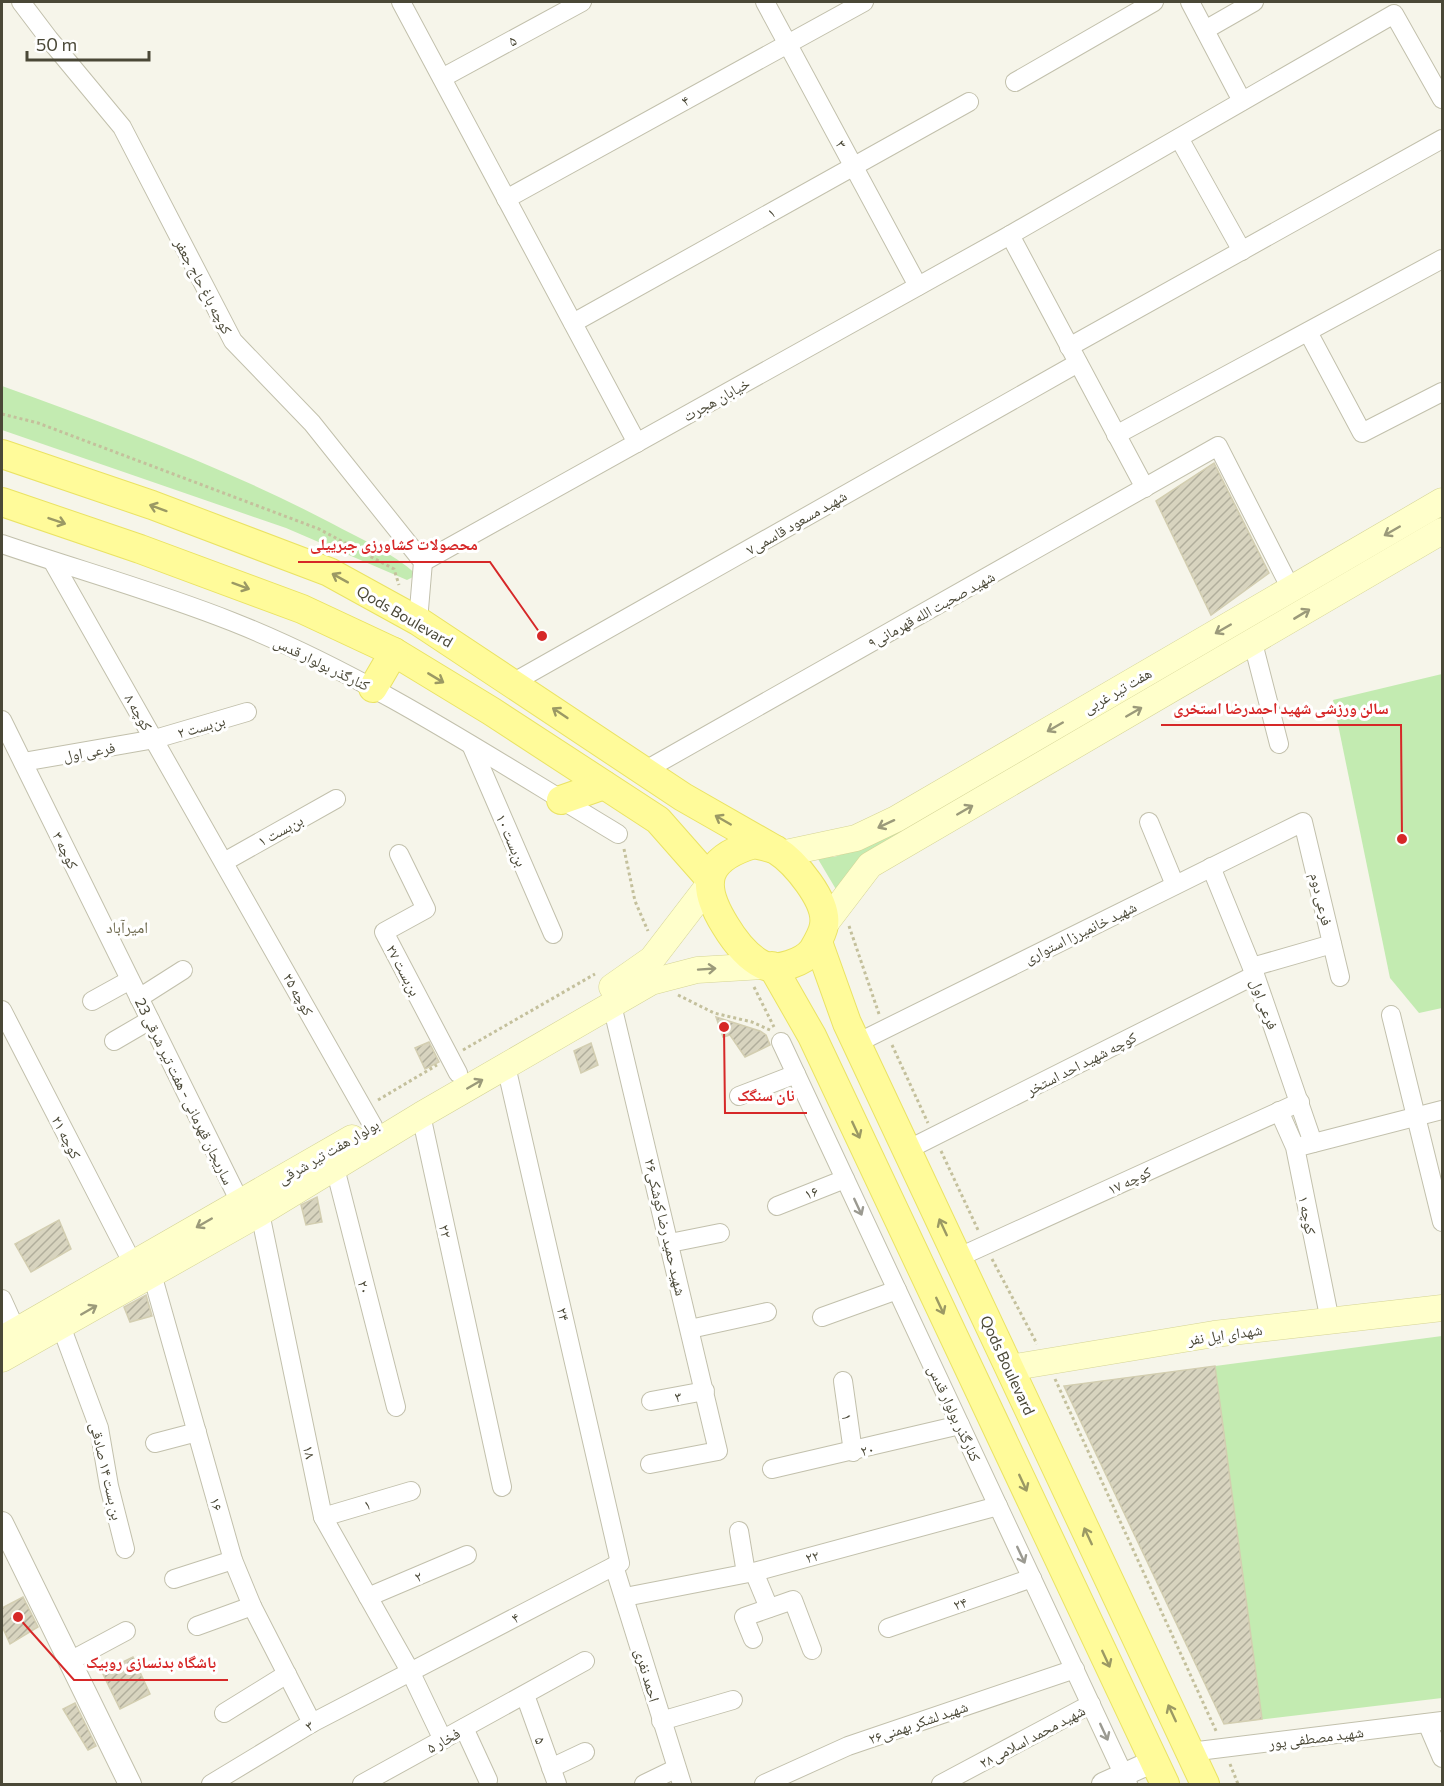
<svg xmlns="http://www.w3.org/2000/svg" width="1444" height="1786" viewBox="0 0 1444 1786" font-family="Commissioner,'Noto Naskh Arabic',sans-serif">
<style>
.green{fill:#c3ebb1}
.building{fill:url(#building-hatch);stroke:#d3ceb1;stroke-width:1.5}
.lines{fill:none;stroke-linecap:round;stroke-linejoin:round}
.minor-casing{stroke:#c2c0ac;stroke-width:20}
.tertiary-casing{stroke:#c2c0ac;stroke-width:24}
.secondary-casing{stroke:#d5d496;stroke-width:27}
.primary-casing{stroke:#eae364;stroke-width:30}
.path{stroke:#c4c09c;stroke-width:3;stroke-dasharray:3 3;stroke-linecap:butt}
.minor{stroke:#fff;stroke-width:18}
.tertiary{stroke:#fff;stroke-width:22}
.secondary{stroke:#ffffcb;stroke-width:26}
.primary{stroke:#fffb9a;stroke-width:28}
.oneway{stroke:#9b9964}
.oneway2{stroke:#9b9a7a}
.oneway3{stroke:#9b9a91}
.labels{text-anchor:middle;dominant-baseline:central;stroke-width:6;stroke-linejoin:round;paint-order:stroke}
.street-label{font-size:15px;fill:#4a4837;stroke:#fff}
.neighbourhood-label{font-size:16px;fill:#6e694e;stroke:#fff}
.leader{fill:none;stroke:#d62828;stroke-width:2}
.callout-dot{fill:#d62828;stroke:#fff;stroke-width:2}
.callout-label{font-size:16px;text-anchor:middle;font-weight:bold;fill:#d62828;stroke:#fff;stroke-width:6;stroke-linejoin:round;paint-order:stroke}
</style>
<defs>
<pattern id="building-hatch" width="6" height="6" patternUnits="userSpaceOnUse" patternTransform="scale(1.5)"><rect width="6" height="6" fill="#d8d4bf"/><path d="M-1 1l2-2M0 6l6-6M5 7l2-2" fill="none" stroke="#b1ae9c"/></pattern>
</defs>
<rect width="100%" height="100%" fill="#f6f5ea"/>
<g class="green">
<path d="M 2,386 C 113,426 226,468 331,523 C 361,539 392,552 417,575 L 407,580 L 286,528 L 2,430 Z"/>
<polygon points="1442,512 1442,522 837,891 815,854 834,857 849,852"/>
<polygon points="1442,674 1442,1008 1419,1013 1390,978 1333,700"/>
<polygon points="1442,1336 1442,1698 1224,1724 1064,1386"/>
</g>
<g class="building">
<polygon points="1214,463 1269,573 1211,615 1156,501"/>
<polygon points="716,1017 760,1031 766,1035 770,1045 745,1057 730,1035 723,1037"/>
<polygon points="429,1042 439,1062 425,1069 415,1048"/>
<polygon points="591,1043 598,1065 581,1073 574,1051"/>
<polygon points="317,1197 322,1222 306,1225 301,1205"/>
<polygon points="59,1220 71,1249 31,1272 15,1244"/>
<polygon points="146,1295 152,1316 130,1322 124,1307"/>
<polygon points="1215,1366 1262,1719 1224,1724 1064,1386"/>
<polygon points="23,1597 38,1627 10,1644 2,1626 2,1608"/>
<polygon points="133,1657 150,1694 120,1709 102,1672"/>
<polygon points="75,1703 96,1746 88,1750 63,1709"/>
</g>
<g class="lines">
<defs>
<g id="minor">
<polyline points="21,2 49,39 122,127 233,341 312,423 423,562 418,621"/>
<polyline points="401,2 637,443"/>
<polyline points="765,2 918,286"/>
<polyline points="1190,2 1242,101"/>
<polyline points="1205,30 1254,2"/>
<polyline points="442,78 582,2"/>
<polyline points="1015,82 1154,2"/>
<polyline points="1179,138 1242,251"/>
<polyline points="506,199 864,2"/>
<polyline points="1010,235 1145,488"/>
<polyline points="573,323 969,102"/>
<polyline points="1308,332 1362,433 1442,392"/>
<polyline points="1069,347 1442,139"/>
<polyline points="1116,435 1442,259"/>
<path d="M 2,544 C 78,570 158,592 233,622 C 369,676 493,759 618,834"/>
<polyline points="53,562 373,1126"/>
<polyline points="423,562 1010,235 1394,14 1442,99"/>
<polyline points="1253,643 1279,744"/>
<polyline points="514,682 1078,363"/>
<polyline points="2,720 240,1202"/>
<polyline points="472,747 553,934"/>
<polyline points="23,762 155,739 247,712"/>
<polyline points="644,771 1218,446 1291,589"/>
<polyline points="1149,822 1175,885"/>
<polyline points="399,854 426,909 384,932 458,1073"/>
<polyline points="224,862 336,799"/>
<polyline points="1211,867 1255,975 1313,1143"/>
<polyline points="1252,967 1332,944"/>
<polyline points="139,998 183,970"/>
<polyline points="92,1001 130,980"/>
<polyline points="612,1005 718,1451 650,1464"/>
<polyline points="2,1010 133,1264"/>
<polyline points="1391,1015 1442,1222"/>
<polyline points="114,1041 150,1020"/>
<polyline points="781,1042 1128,1784"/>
<polyline points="857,1043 1303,822 1340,977"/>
<polyline points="739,1096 796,1074"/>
<polyline points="1279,1111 1295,1147 1330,1321"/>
<polyline points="421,1115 502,1487"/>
<polyline points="1302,1146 1442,1110"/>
<polyline points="907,1150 1255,975"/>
<polyline points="335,1168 396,1407"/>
<polyline points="777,1206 845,1179"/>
<polyline points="260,1213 323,1517 410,1671 443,1740"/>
<polyline points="670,1243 720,1233"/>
<polyline points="957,1258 1300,1102"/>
<polyline points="152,1274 233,1560 252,1606 312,1723"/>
<polyline points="2,1299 16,1330"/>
<polyline points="822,1317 897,1290"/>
<polyline points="61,1326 99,1428 109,1486 125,1549"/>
<polyline points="690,1329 767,1312"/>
<polyline points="843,1381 853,1452"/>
<polyline points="651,1401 705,1391"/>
<polyline points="155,1443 197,1432"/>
<polyline points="772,1469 960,1425"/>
<polyline points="323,1517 411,1491"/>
<polyline points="739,1531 746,1573"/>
<polyline points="614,1566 682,1784"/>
<polyline points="754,1572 769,1608"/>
<polyline points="174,1579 233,1560"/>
<polyline points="368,1597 467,1555"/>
<polyline points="625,1597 754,1572 998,1506"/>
<polyline points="197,1626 252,1606"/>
<polyline points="888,1628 1032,1578"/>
<polyline points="753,1639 744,1617 793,1600 812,1650"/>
<polyline points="70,1661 126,1631"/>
<polyline points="525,1695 557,1784"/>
<polyline points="224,1713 287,1674"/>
<polyline points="661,1721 733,1700"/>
<polyline points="1427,1723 1442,1758"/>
<polyline points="464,1728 488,1780"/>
<polyline points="1190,1752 1442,1721"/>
<polyline points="551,1768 585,1752"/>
<polyline points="211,1784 312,1723 620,1563 506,1066"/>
<polyline points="362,1784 585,1661"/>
<polyline points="644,1784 675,1769"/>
<polyline points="764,1784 848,1746 1075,1669"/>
<polyline points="941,1784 1091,1704"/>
</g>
<g id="tertiary">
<polyline points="2,1523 130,1784"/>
<polyline points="1103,1784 1154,1761"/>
</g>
<g id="secondary">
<polyline points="781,854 856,838 896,819 1442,501"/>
<polyline points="825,924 870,865 1442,531"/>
<polyline points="612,987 652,959 708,886"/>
<polyline points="2,1339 352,1138"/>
<polyline points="2,1359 260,1213 421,1115 651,982 697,970 765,966"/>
<polyline points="1009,1368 1214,1334 1442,1308"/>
</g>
<g id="primary">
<polyline points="2,454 152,505 329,572 418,621 683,797 774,849"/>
<polyline points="2,502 140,549 302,609 394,652 491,711 658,820 710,879"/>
<polyline points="373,688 394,652"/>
<polyline points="561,800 604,785"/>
<path d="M 754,844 C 762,846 770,847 776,850 C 795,862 828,901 824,925 C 823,933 817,943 813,950 C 804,962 777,972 763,965 C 747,957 734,940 725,925 C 699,883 705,859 754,844 Z"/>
<polyline points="818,942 847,1023 1205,1784"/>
<polyline points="772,966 812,1036 1165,1784"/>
</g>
</defs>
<use href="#minor" class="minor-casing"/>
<use href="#tertiary" class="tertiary-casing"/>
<use href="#secondary" class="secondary-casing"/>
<use href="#primary" class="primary-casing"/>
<g class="path">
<polyline points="2,414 38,423 319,529 394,569 399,585"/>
<polyline points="624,849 635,901 648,931"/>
<polyline points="849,926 879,1014"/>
<polyline points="754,987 774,1027"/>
<polyline points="678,995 714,1013 752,1022 770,1030"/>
<polyline points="892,1045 928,1123"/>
<polyline points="463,1050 595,974"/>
<polyline points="378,1100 437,1065"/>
<polyline points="941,1151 979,1232"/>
<polyline points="992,1259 1037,1344"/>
<polyline points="1055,1379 1217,1733"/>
<polyline points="1230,1764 1238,1784"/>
</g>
<use href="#minor" class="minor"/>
<use href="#tertiary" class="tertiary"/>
<use href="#secondary" class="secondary"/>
<use href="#primary" class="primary"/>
</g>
<defs><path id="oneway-shaft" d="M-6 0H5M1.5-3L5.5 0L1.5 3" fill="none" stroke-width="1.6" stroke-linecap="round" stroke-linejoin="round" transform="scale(1.5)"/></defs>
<g class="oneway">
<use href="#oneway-shaft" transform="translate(158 508) rotate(-160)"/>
<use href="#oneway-shaft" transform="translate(57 521) rotate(19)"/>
<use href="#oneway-shaft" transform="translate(340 578) rotate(-151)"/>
<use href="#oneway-shaft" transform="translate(241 586) rotate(20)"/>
<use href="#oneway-shaft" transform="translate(436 678) rotate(31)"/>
<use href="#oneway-shaft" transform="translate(560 713) rotate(-146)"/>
<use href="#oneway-shaft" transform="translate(723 820) rotate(-150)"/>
<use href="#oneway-shaft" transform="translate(856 1130) rotate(65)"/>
<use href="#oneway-shaft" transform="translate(943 1227) rotate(-115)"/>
<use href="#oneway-shaft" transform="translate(940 1306) rotate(65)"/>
<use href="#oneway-shaft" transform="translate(1023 1483) rotate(65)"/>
<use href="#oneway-shaft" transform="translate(1088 1536) rotate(-115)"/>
<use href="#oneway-shaft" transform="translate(1106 1659) rotate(65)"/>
<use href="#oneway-shaft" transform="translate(1172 1713) rotate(-115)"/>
</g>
<g class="oneway2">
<use href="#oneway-shaft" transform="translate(1392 531) rotate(150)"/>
<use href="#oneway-shaft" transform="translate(1302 614) rotate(-31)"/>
<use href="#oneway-shaft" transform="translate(1223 629) rotate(150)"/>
<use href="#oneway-shaft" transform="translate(1134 712) rotate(-30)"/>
<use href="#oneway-shaft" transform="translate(1055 727) rotate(150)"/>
<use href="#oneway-shaft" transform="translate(965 810) rotate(-30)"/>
<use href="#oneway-shaft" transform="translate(886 824) rotate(155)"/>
<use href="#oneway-shaft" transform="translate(707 969) rotate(-4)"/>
<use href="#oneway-shaft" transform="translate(475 1084) rotate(-30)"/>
<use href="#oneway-shaft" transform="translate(204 1223) rotate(150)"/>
<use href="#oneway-shaft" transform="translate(89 1310) rotate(-30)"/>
</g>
<g class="oneway3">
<use href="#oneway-shaft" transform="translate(858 1207) rotate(65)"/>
<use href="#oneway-shaft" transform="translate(1021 1555) rotate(65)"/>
<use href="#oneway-shaft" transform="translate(1104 1732) rotate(65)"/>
</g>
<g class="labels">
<g class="street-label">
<text transform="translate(512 40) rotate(-29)">۵</text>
<text transform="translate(685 100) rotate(-29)">۴</text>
<text transform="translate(842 144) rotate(62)">۳</text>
<text transform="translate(771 212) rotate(-29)">۱</text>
<text transform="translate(204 286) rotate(62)">کوچه باغ حاج جعفر</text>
<text transform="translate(716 399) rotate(-29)">خیابان هجرت</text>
<text transform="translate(796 522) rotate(-30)">شهید مسعود قاسمی۷</text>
<text transform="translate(931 609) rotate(-29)">شهید صحبت الله قهرمانی۹</text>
<text transform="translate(405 616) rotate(30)">Qods Boulevard</text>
<text transform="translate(322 663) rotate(26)">کنارگذر بولوار قدس</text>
<text transform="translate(1117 690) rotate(-30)">هفت تیر غربی</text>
<text transform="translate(139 712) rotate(60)">کوچه ۸</text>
<text transform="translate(201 726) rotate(-16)">بن‌بست ۲</text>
<text transform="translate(89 751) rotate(-10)">فرعی اول</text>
<text transform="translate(280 830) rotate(-29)">بن‌بست ۱</text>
<text transform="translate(512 840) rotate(67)">بن‌بست ۱۰</text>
<text transform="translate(66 850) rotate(64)">کوچه ۳</text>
<text transform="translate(1322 899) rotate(77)">فرعی دوم</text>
<text transform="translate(1080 932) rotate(-26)">شهید خانمیرزا استواری</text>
<text transform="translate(404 970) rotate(62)">بن‌بست ۲۷</text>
<text transform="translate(299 994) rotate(61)">کوچه ۲۵</text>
<text transform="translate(1265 1004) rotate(70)">فرعی اول</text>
<text transform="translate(1081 1063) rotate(-27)">کوچه شهید احد استخر</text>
<text transform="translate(185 1091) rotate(64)">ساریجان قهرمانی - هفت تیر شرقی 23</text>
<text transform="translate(67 1137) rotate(63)">کوچه ۲۱</text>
<text transform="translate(328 1151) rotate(-30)">بولوار هفت تیر شرقی</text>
<text transform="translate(1129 1180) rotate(-25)">کوچه ۱۷</text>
<text transform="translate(811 1192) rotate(-21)">۱۶</text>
<text transform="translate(1308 1215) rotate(79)">کوچه ۱</text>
<text transform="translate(666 1227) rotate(77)">شهید حمید رضا کوشکی۲۶</text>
<text transform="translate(446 1231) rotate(78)">۲۲</text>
<text transform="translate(365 1287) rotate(76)">۲۰</text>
<text transform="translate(564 1314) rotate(78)">۲۴</text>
<text transform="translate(1225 1334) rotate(-8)">شهدای ایل نفر</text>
<text transform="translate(1008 1365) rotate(65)">Qods Boulevard</text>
<text transform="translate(678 1396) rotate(-10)">۳</text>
<text transform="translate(955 1413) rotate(65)">کنارگذر بولوار قدس</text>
<text transform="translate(848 1417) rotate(82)">۱</text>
<text transform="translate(867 1449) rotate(-14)">۲۰</text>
<text transform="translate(310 1452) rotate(78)">۱۸</text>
<text transform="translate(107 1471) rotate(77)">بن بست ۱۴ صادقی</text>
<text transform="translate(217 1504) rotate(75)">۱۶</text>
<text transform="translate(367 1504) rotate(-16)">۱</text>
<text transform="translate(812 1556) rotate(-15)">۲۲</text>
<text transform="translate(418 1576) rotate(-23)">۲</text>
<text transform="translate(960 1603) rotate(-19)">۲۴</text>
<text transform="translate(515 1617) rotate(-27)">۴</text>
<text transform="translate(648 1675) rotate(74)">احمد نفری</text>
<text transform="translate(918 1722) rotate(-19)">شهید لشکر بهمنی۲۶</text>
<text transform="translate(309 1725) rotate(-30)">۳</text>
<text transform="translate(1032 1736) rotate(-28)">شهید محمد اسلامی۲۸</text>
<text transform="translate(1316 1737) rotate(-7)">شهید مصطفی پور</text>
<text transform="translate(443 1740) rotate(-29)">فخار ۵</text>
<text transform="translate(541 1740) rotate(70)">۵</text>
</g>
<g class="neighbourhood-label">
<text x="127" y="926">امیرآباد</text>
</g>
</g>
<path class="leader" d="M542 636L490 562H298M1402 839L1401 725H1161M724 1027L725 1113H807M18 1617L74 1680H228"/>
<g class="callout-dot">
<circle cx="542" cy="636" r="6"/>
<circle cx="1402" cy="839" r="6"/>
<circle cx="724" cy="1027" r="6"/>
<circle cx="18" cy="1617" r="6"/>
</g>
<g class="callout-label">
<text x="394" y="550">محصولات کشاورزی جبرییلی</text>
<text x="1281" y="714">سالن ورزشی شهید احمدرضا استخری</text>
<text x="766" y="1101">نان سنگک</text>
<text x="151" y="1668">باشگاه بدنسازی روبیک</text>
</g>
<rect width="1444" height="1786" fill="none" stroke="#4a4837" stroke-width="6"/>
<path d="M27 51v9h122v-9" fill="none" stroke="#4a4837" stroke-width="3"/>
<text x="36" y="51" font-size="18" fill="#4a4837" stroke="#ffffff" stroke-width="4.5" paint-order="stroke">50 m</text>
</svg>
